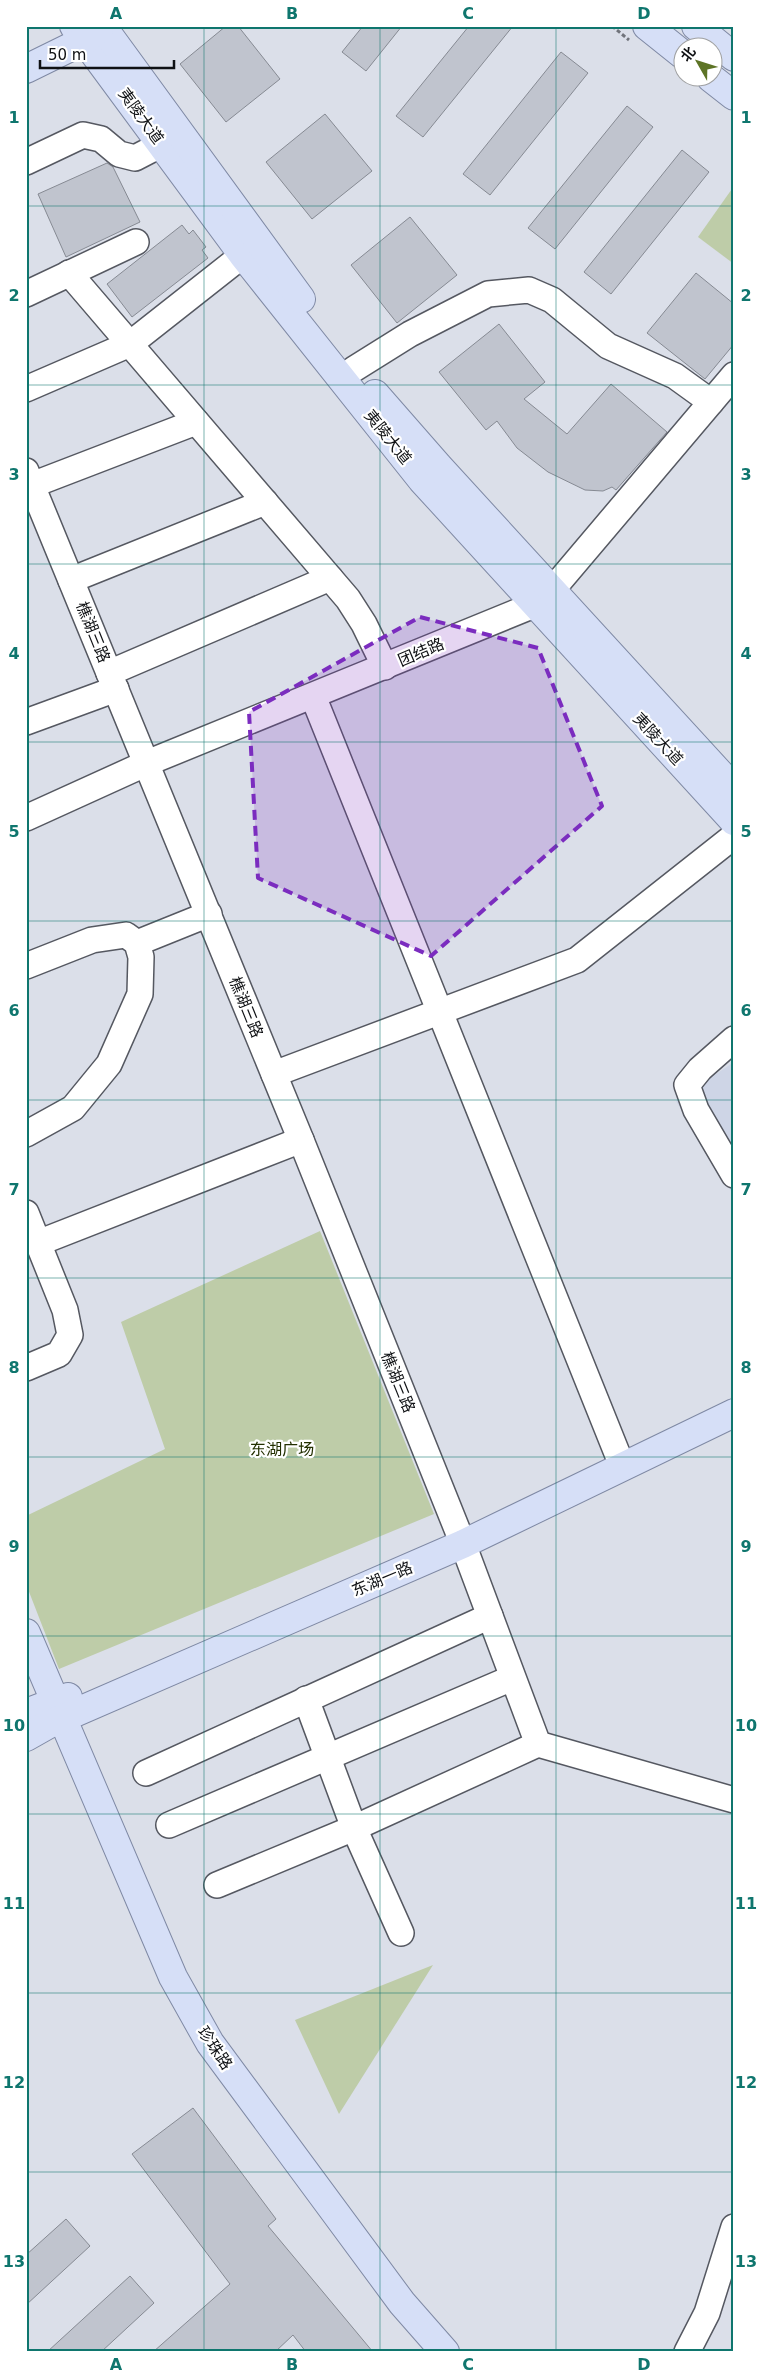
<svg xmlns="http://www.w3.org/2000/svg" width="760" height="2378" viewBox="0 0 760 2378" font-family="'DejaVu Sans','Noto Sans SC',sans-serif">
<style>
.built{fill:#ced5e6}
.green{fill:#becca8}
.building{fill:#c0c4ce;stroke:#868a93}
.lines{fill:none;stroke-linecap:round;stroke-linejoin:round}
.minor-casing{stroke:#555861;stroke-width:28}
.major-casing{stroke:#7f89a4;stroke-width:30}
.path{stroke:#71747b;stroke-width:3;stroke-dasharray:4 2.5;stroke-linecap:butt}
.minor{stroke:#fff;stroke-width:25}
.major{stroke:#d6dff7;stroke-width:28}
.marked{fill:#7b2cbf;fill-opacity:0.2;stroke:#7b2cbf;stroke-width:4;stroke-dasharray:10 6;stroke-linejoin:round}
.grid{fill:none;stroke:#0f766e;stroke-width:1;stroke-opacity:0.55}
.labels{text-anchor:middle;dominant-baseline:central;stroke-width:4.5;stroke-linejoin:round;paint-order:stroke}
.street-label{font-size:16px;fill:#0f1114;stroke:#fff}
.park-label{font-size:16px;fill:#233000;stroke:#fff}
.neatline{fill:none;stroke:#0f766e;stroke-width:2}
.grid-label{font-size:16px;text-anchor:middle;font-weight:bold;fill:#0f766e}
</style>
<rect width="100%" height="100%" fill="#dbdfe9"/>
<polygon class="built" points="734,1062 734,1196 676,1101"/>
<g class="green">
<polygon points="734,186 734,264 698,237"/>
<polygon points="320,1231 434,1514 59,1669 26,1584 26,1516 165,1449 121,1322"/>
<polygon points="433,1965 339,2114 295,2020"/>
</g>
<g class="building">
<polygon points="226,26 238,26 280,79 226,122 180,64"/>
<polygon points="363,26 402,26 366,71 342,52"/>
<polygon points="469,26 513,26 423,137 396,116"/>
<polygon points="561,52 588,73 490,195 463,174"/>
<polygon points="627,106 653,127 555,249 528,228"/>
<polygon points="325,114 372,171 312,219 266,162"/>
<polygon points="682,150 709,172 611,294 584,272"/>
<polygon points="107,163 113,167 140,222 66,257 38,194"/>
<polygon points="410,217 457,275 397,323 351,265"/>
<polygon points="182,225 189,234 193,230 206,247 202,250 208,258 132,317 107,284"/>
<polygon points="696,273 734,304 734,344 705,379 647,333"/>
<polygon points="499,324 545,382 524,399 567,434 611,384 667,432 616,490 612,487 603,491 585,490 548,472 517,448 497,421 486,430 439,372"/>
<polygon points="193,2108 276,2219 268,2226 373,2352 306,2352 293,2335 275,2352 153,2352 230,2284 132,2154"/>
<polygon points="66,2219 90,2246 26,2305 26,2255"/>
<polygon points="130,2276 154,2303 101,2352 47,2352"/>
</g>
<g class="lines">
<defs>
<g id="minor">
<polyline points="26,162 83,135 101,139 119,154 135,158 162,144"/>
<polyline points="69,273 348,599 364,624 385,667"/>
<polyline points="26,294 136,242"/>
<polyline points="354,369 410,334 488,294 529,290 552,300 608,346 675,376 711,402"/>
<polyline points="26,389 130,344 243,255"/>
<polyline points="26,471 301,1140 463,1544 538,1744 734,1800"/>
<polyline points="32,485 196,422"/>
<polyline points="71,580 265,502"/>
<polyline points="109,673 330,578"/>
<polyline points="317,706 617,1453"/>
<polyline points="26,722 116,689"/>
<polyline points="26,818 147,763 534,605 552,590 734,375"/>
<polyline points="137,943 209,914"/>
<polyline points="26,966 92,940 126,935 137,943 141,957 140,994 109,1064 73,1108 26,1134"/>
<polyline points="734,1039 700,1069 687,1085 696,1110 734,1175"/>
<polyline points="274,1074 577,960 734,836"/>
<polyline points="26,1213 65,1310 70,1335 59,1354 26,1368"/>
<polyline points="38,1243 301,1140"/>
<polyline points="306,1699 354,1828 401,1933"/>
<polyline points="146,1773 490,1616"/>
<polyline points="169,1825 512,1678"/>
<polyline points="217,1885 354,1828 538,1744"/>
<polyline points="687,2352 707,2313 734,2227"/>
</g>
<g id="major">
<polyline points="74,26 243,255 422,480 734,821"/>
<polyline points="102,26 301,299"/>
<polyline points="647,26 682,54"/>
<polyline points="696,26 734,57"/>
<polyline points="26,69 85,40 99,29"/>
<polyline points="711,78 734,96"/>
<polyline points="375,394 438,466 734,789"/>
<polyline points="26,1633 173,1977 210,2043 402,2303 445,2352"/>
<polyline points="26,1713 68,1697"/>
<polyline points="26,1737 49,1724 463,1544 734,1413"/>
</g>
</defs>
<use href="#minor" class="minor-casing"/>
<use href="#major" class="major-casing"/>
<polyline class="path" points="612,26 629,40"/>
<use href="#minor" class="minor"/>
<use href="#major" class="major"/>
</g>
<path class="marked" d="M 420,617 L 538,648 L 602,806 L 431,956 L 258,878 L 249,712 Z"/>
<path class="grid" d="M 204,26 L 204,2352M 380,26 L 380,2352M 556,26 L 556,2352M 26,206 L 734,206M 26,385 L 734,385M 26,564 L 734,564M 26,742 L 734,742M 26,921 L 734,921M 26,1100 L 734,1100M 26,1278 L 734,1278M 26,1457 L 734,1457M 26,1636 L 734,1636M 26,1814 L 734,1814M 26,1993 L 734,1993M 26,2172 L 734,2172"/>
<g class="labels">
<g class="street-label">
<text transform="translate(141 116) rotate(54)">夷陵大道</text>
<text transform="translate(388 437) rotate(51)">夷陵大道</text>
<text transform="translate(93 632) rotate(68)">樵湖三路</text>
<text transform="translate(421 652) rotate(-23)">团结路</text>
<text transform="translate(658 739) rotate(47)">夷陵大道</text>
<text transform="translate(246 1007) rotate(68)">樵湖三路</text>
<text transform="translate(398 1382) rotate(68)">樵湖三路</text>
<text transform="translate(382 1579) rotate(-23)">东湖一路</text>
<text transform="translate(215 2048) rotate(56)">珍珠路</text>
</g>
<g class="park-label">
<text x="282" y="1449">东湖广场</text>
</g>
</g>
<rect width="760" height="2378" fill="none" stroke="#ffffff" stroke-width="55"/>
<g transform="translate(698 62) rotate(309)"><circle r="24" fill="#ffffff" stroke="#9fa0a1"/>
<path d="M0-4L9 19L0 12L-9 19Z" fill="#5d7426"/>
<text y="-8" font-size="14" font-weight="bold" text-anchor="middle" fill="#0f1114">北</text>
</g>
<path d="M40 60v8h134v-8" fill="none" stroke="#0f1114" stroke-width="2.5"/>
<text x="48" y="60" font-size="15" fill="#0f1114" stroke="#ffffff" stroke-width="4" paint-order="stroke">50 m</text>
<rect x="28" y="28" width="704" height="2322" class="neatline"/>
<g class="grid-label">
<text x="116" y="19">A</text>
<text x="292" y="19">B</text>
<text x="468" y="19">C</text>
<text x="644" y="19">D</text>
<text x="14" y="123">1</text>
<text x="746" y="123">1</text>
<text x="14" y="301">2</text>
<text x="746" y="301">2</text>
<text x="14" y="480">3</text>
<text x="746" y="480">3</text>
<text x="14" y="659">4</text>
<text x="746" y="659">4</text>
<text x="14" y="837">5</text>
<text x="746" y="837">5</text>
<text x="14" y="1016">6</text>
<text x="746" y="1016">6</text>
<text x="14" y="1195">7</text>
<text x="746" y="1195">7</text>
<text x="14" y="1373">8</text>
<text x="746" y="1373">8</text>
<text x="14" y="1552">9</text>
<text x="746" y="1552">9</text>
<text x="14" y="1731">10</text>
<text x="746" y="1731">10</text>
<text x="14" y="1909">11</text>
<text x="746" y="1909">11</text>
<text x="14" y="2088">12</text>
<text x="746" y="2088">12</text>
<text x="14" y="2267">13</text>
<text x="746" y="2267">13</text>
<text x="116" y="2370">A</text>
<text x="292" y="2370">B</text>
<text x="468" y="2370">C</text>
<text x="644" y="2370">D</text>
</g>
</svg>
